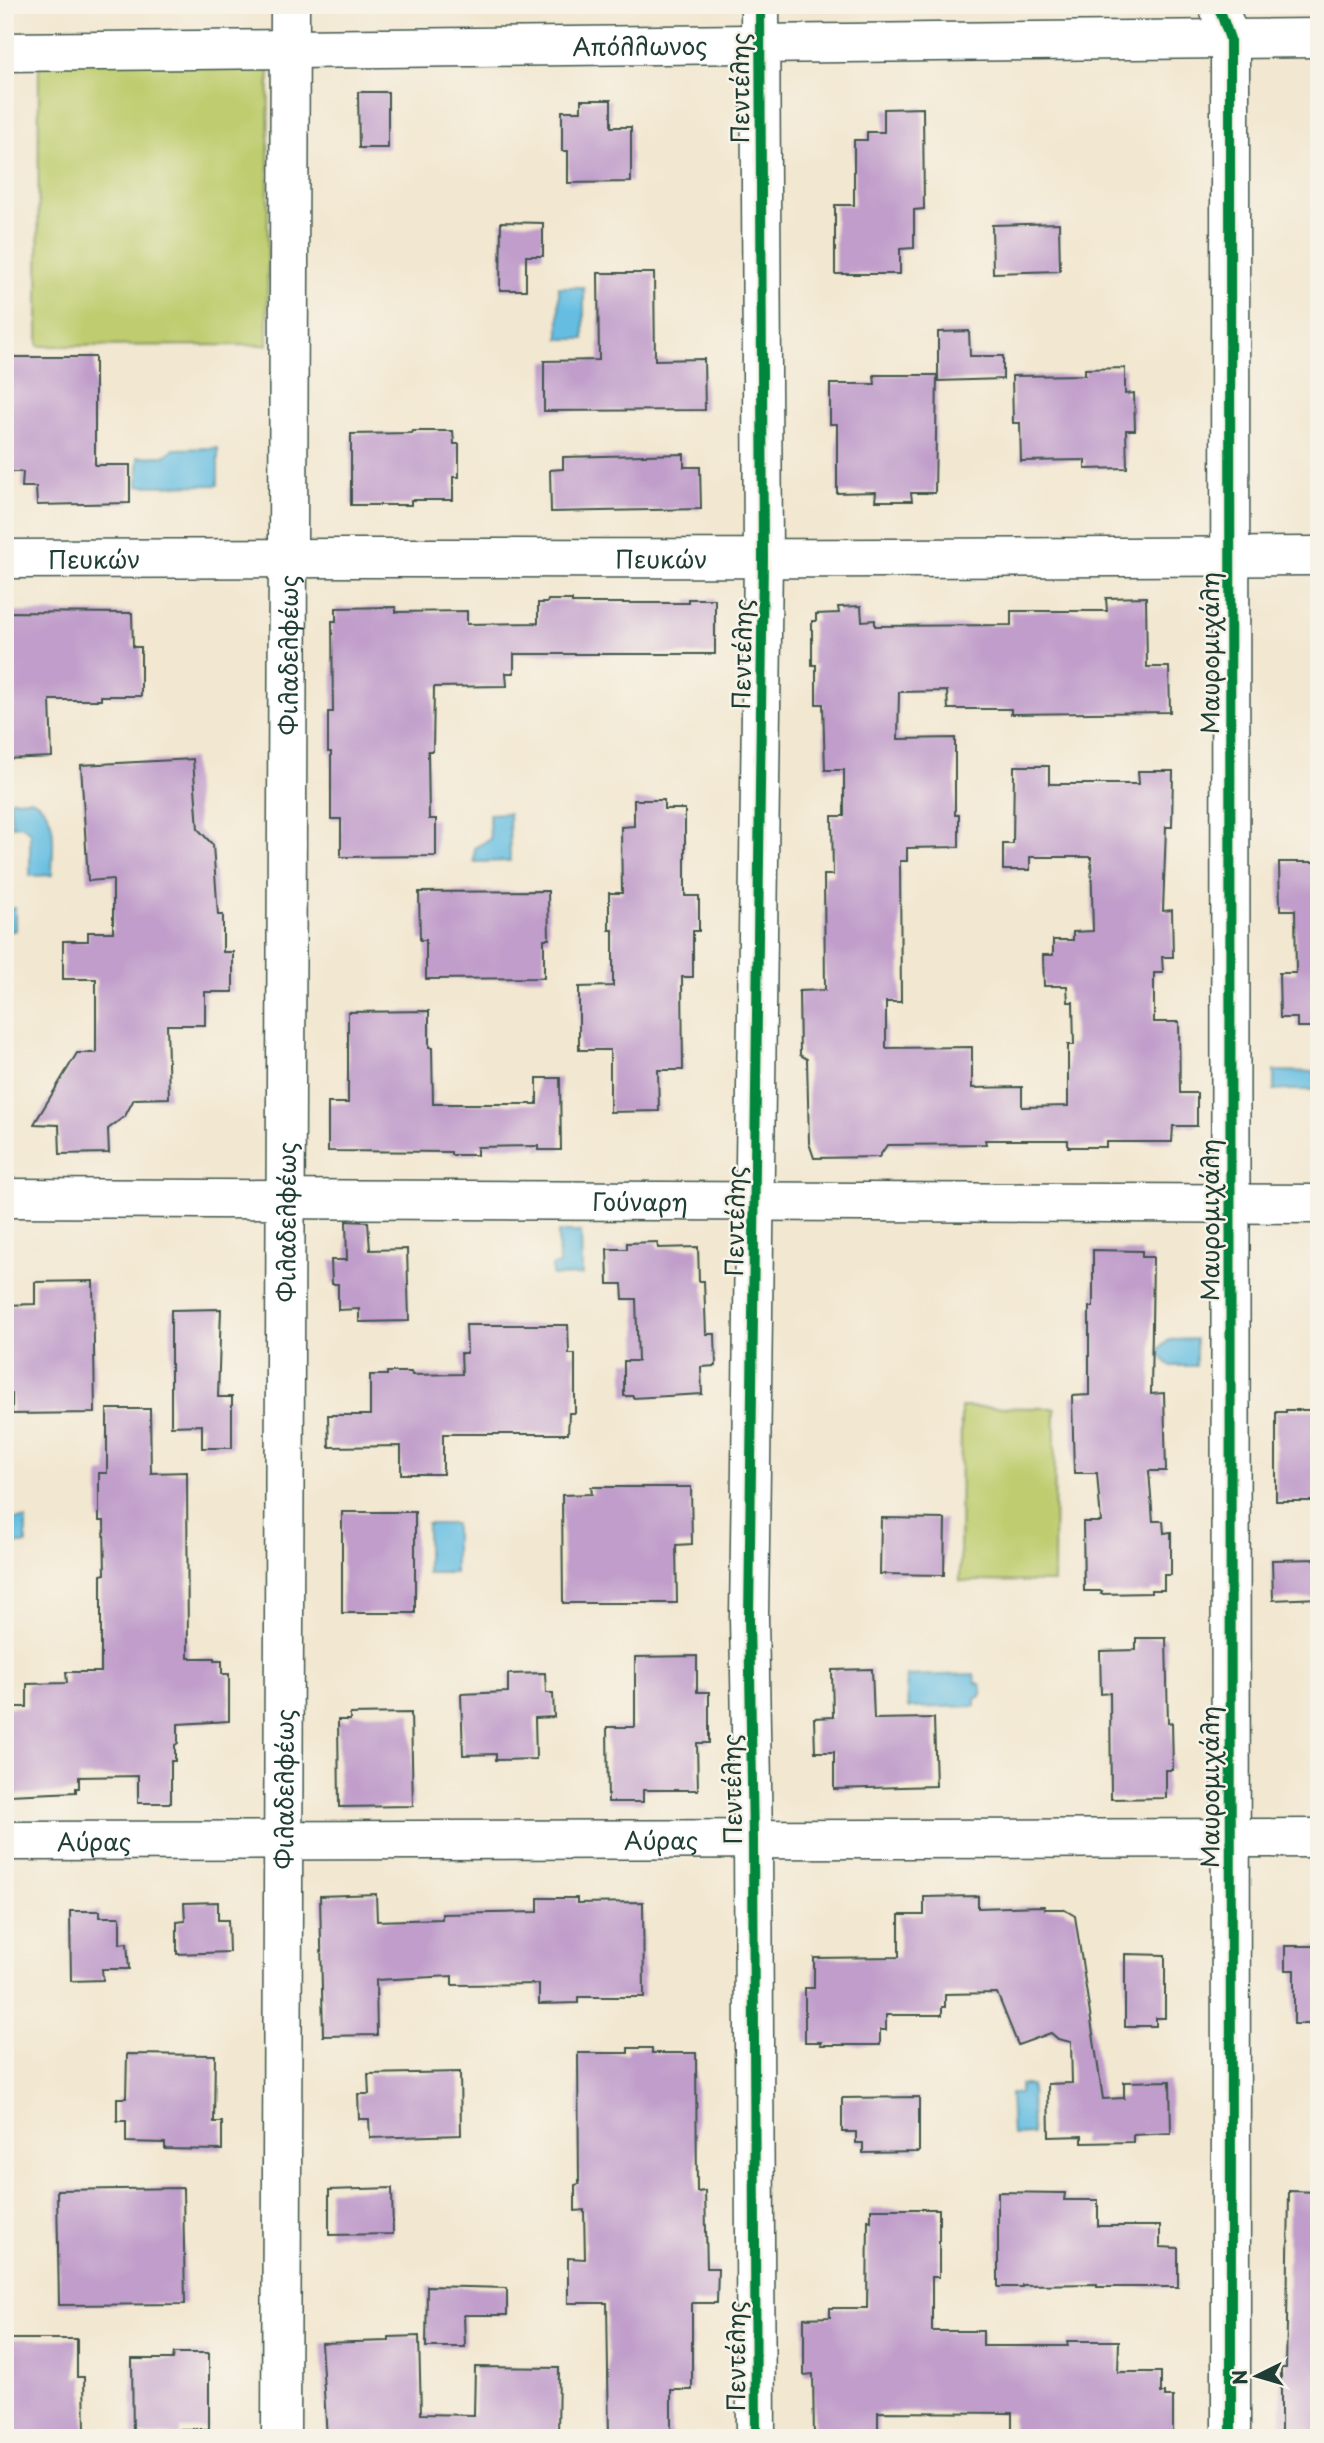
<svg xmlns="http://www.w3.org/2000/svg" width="1324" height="2443" viewBox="0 0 1324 2443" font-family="'Playpen Sans',sans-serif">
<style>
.green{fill:#bfcd6f;stroke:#6f8552;stroke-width:2}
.water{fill:#65bee2;stroke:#427e8b;stroke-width:2}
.building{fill:#c09dca}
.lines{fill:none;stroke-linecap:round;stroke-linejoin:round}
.minor-casing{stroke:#3f564b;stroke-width:41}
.minor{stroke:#fff;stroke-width:38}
.cycleway-casing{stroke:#f7f3e8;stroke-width:15}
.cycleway{stroke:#00873e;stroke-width:10}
.labels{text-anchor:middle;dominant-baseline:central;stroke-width:5;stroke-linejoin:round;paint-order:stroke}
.street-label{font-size:24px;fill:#1f3d34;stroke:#f7f3e8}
</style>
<rect width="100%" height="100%" fill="#f7f3e8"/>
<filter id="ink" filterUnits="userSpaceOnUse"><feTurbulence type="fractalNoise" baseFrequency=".0143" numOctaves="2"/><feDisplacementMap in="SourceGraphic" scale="14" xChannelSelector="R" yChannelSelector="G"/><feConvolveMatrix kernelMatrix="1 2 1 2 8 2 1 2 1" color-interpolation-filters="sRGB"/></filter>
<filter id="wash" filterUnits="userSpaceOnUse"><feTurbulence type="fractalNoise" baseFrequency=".00686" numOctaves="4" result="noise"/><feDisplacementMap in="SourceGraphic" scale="28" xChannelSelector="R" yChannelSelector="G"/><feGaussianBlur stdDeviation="1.57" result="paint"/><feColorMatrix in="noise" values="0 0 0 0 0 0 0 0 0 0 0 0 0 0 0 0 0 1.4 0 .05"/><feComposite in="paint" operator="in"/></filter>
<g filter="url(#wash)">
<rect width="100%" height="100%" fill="#f2e7d0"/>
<g class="green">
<polygon points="789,5 1185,5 1185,7 789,9"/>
<polygon points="269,50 267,345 38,346 39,55"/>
<polygon points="961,1407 1055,1408 1054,1582 960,1581"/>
</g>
<g class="water">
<rect x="559" y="287" width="25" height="52"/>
<polygon points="218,448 218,485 138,486 138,457 164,456 174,449"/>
<path d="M 31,799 C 61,813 52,848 52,875 L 30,876 L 30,832 L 22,825 L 12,826 L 10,800 Z"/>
<polygon points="509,813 510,861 474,862 474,848 490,839 489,814"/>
<polygon points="15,908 15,931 5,931 5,909"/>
<polygon points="1274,1071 1319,1072 1319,1090 1274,1090"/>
<polygon points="558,1232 581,1232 582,1275 552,1276 552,1266 559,1265"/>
<polygon points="1196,1339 1196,1366 1170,1366 1159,1354 1160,1348 1169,1340"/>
<rect x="5" y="1519" width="21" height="25"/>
<rect x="427" y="1524" width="28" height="49"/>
<polygon points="974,1674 975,1682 980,1684 982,1690 980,1696 975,1699 975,1706 908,1708 906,1676"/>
<polygon points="1020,2085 1031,2085 1032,2134 1012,2135 1010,2093 1020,2093"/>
</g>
<g id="blocks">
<g class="building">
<polygon points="358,92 388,92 388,148 359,148"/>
<polygon points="581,100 611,100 611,127 631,127 631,182 568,183 568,151 562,151 562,111 581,111"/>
<polygon points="923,108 924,209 914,210 914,248 900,249 900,274 835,274 835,205 854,205 854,140 867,140 867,132 884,132 884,109"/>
<polygon points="501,222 543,223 543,256 526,256 526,290 500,290"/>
<polygon points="1059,223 1060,271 993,273 992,225"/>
<polygon points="598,273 654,273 655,360 704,359 705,410 544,411 544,361 599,360"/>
<polygon points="969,331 970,356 1003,356 1003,379 938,381 938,332"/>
<polygon points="10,357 95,357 95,465 130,465 130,503 37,505 36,487 22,487 23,472 10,472"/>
<polygon points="1125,368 1125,394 1134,393 1135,430 1126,430 1127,468 1085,469 1085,460 1021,461 1020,423 1013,423 1012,376 1085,375 1085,369"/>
<polygon points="874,375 937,375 935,493 911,493 912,501 875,501 876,492 837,493 837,424 830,424 830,384 875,384"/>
<polygon points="413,431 453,431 454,444 459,444 459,477 453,477 453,500 411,500 411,505 351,505 351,434 412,433"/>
<polygon points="684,454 684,467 700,467 701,509 551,512 550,470 563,469 563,457"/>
<polygon points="1146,597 1147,667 1169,667 1170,712 1011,714 1011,709 948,709 947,691 899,692 898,739 955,738 955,815 959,815 959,847 907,848 907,861 900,861 901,1002 886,1002 886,1048 972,1047 972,1088 1022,1087 1022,1107 1068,1106 1068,1045 1074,1045 1073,1002 1068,1002 1067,986 1044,986 1043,955 1053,955 1053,940 1073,940 1073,932 1093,931 1091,857 1030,857 1030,870 1003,870 1003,844 1013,844 1014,766 1049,766 1049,784 1139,784 1138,771 1173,771 1172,827 1166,827 1163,911 1172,910 1173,957 1162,957 1163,973 1154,973 1154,1022 1179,1022 1180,1093 1197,1093 1197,1126 1173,1126 1172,1142 1106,1142 1106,1147 1068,1147 1068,1140 985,1140 986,1144 887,1145 879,1157 814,1158 809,1143 807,1059 800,1055 799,991 825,990 824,875 833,875 832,816 844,816 844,770 825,770 823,704 816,704 816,665 812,665 812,621 816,621 816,614 839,613 838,607 861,606 862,621 875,620 875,626 1011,625 1011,611 1107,611 1106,598"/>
<polygon points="688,599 715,599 715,654 514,654 514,673 506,673 507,686 434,687 433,751 428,751 429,819 436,819 436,856 341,857 341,819 331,819 331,752 328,752 328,712 333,712 332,621 336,621 336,608 396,607 396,612 467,611 467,624 538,623 538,603 547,603 548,600 572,600 572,603 688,603"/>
<polygon points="5,612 132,613 133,647 141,647 141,696 101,696 101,700 50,700 52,757 5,759"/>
<polygon points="193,759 198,829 213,845 218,915 223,915 223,952 233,952 233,992 205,992 205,1025 167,1025 169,1098 134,1099 125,1116 108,1129 109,1153 60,1154 59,1125 34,1124 77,1053 96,1053 96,979 63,979 63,941 88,941 88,932 113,932 113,879 88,881 81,765"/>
<polygon points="634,800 664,800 664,809 685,809 685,896 699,896 699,931 693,931 693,977 682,977 683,1070 658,1070 659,1111 610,1112 610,1050 579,1050 579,987 613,986 613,930 609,930 609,893 622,893 621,827 634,826"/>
<polygon points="1279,862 1319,862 1319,1027 1297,1027 1297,1018 1280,1018 1279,973 1296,973 1295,910 1280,910"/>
<polygon points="548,891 549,939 544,939 544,978 426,979 426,940 420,940 419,892"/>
<polygon points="429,1011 429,1047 432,1048 433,1104 537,1104 537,1078 560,1078 561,1150 538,1150 538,1146 477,1147 477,1155 451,1155 451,1152 328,1151 328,1103 348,1103 348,1012"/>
<polygon points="346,1221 368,1222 370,1250 407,1249 409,1321 359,1322 359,1309 338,1310 338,1284 332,1284 331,1260 347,1260"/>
<polygon points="657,1242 658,1248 698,1247 699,1281 704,1281 706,1334 715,1334 716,1366 701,1367 702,1394 633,1398 633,1396 624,1396 624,1361 638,1361 636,1299 623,1299 622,1284 608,1284 607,1249 627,1249 627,1243"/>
<polygon points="1093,1250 1142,1251 1142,1257 1153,1257 1151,1394 1164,1393 1166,1471 1149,1471 1153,1521 1163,1521 1164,1533 1171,1532 1171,1575 1164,1575 1164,1590 1151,1590 1151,1593 1101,1594 1102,1591 1084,1591 1083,1522 1101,1522 1097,1473 1074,1473 1072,1396 1089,1395 1089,1307 1093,1307"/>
<polygon points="93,1281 95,1413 12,1414 12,1394 5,1394 5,1305 35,1304 35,1282"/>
<polygon points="221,1309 218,1397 232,1397 232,1448 202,1448 202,1425 171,1426 171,1310"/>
<polygon points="466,1325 568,1325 569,1354 575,1354 575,1413 569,1413 568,1434 443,1434 443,1474 401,1474 401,1446 329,1447 328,1415 370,1415 370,1375 387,1375 387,1372 411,1372 412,1375 462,1374 461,1353 467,1353"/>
<polygon points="107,1409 150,1409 151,1473 187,1472 188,1658 214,1658 214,1661 222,1661 222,1674 229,1674 229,1721 178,1724 178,1743 175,1745 175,1761 171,1761 171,1803 138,1803 138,1776 79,1777 79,1788 76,1788 76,1792 9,1795 9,1777 5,1777 5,1707 27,1707 27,1684 67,1683 66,1672 101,1672 101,1575 105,1574 104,1521 99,1521 99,1473 107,1473"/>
<polygon points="1286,1410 1319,1410 1319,1501 1276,1501 1276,1412 1286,1412"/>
<polygon points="591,1487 691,1487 692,1544 676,1545 677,1603 563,1603 562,1495 592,1494"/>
<rect x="342" y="1512" width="73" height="101"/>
<polygon points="881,1518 945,1519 944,1575 880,1574"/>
<polygon points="1319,1559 1319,1598 1273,1600 1272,1560"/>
<polygon points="1136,1638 1166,1638 1168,1723 1172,1722 1173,1770 1166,1770 1166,1798 1111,1799 1110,1693 1101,1694 1100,1651 1136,1650"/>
<polygon points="697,1656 697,1692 709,1692 709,1743 697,1743 698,1790 643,1790 643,1802 608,1802 607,1727 635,1727 635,1657"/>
<polygon points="872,1669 874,1719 934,1718 936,1786 834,1789 834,1752 815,1752 814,1718 833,1717 832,1670"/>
<polygon points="545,1673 546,1693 553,1693 554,1717 535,1718 536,1759 496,1760 496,1754 463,1755 461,1694 508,1692 508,1674"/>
<polygon points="411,1713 413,1806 339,1807 338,1720 350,1720 350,1714"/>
<polygon points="376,1894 377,1921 442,1919 442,1914 538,1912 538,1898 577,1898 577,1903 643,1902 644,1997 578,1997 578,2003 539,2004 539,1984 452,1985 452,1976 376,1980 377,2035 323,2036 320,1896"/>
<polygon points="978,1896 978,1908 1044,1906 1045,1909 1063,1909 1075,1916 1103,2099 1124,2098 1124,2082 1170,2081 1171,2133 1133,2135 1133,2142 1082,2143 1082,2136 1049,2137 1048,2084 1072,2083 1071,2042 1058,2039 1051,2033 1018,2045 997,1993 945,1994 945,2007 942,2007 942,2015 886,2015 886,2030 880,2030 880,2045 820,2045 821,2042 805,2042 805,1988 814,1988 814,1958 899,1957 899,1915 924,1915 924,1897"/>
<polygon points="218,1902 218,1920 228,1920 229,1952 177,1954 177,1922 185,1921 184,1903"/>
<polygon points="70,1911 100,1911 100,1917 120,1917 120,1944 127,1943 129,1969 102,1969 103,1980 71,1981"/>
<polygon points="1285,1946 1319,1946 1319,2024 1294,2024 1294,1970 1285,1970"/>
<polygon points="1125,1954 1165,1955 1165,2018 1156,2018 1156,2026 1125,2026"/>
<polygon points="628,2048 652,2048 652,2053 696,2053 697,2192 705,2191 707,2268 718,2268 717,2303 692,2303 692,2390 671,2390 671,2438 609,2438 607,2303 568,2303 568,2258 585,2259 584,2210 575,2211 575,2185 579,2184 578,2053 628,2053"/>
<polygon points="127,2054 215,2055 214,2122 222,2122 222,2150 165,2149 165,2143 126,2142 126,2121 117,2121 117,2098 126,2098"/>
<polygon points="460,2072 461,2135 370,2138 369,2119 359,2119 358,2094 369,2094 368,2074"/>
<polygon points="919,2097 919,2152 863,2153 863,2143 856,2143 856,2132 842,2132 842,2098"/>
<polygon points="183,2188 185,2304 59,2305 57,2190"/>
<polygon points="392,2188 393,2234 329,2235 329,2190"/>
<polygon points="1289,2191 1319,2192 1319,2438 1281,2438 1281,2368 1286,2368 1287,2323"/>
<polygon points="998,2192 1065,2193 1064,2200 1098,2200 1098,2226 1160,2226 1160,2247 1178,2248 1178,2287 1097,2287 1097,2284 1022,2285 1022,2287 998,2287"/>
<polygon points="871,2209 939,2209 939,2277 932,2277 932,2331 983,2331 983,2346 1068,2346 1067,2341 1119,2341 1118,2372 1161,2372 1161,2393 1165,2393 1165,2397 1173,2397 1173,2434 1160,2434 1160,2438 1012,2438 1012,2413 878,2412 878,2438 814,2438 813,2374 804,2375 804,2318 830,2317 830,2308 867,2308 868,2220 871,2221"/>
<polygon points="427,2286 507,2288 507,2315 464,2315 465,2347 426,2347"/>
<polygon points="419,2336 421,2414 474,2415 475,2367 559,2368 558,2435 534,2435 534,2438 327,2438 321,2343 389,2341 389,2337"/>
<polygon points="5,2339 77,2339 77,2377 84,2377 85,2431 73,2431 73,2438 5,2438"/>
<polygon points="174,2353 209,2353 209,2429 180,2429 180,2435 133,2435 132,2359 173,2359"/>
</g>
</g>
</g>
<g filter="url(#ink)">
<use href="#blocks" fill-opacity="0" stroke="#3f564b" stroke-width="2"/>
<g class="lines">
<defs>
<g id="minor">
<polyline points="1218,5 1230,39 1231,2438"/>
<path id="s1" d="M 5,52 L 1319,38"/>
<path id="s2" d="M 5,559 C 443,556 881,561 1319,556"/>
<path id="s3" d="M 5,1198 L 1319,1204"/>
<path id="s4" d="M 5,1841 L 1319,1838"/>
<path id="s5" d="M 281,2438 L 290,5"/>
<polyline points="756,2438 753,1840 749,1618 763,558 760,5"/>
</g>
</defs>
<use href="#minor" class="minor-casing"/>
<use href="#minor" class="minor"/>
<defs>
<g id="cycleway">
<polyline points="1218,5 1230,39 1231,2438"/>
<polyline points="756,2438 753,1840 749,1618 763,558 760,5"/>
</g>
</defs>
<use href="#cycleway" class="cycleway-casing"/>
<use href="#cycleway" class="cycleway"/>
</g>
</g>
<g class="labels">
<g class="street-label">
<text stroke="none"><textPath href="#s1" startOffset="635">Απόλλωνος</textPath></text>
<text transform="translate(739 88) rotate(-90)">Πεντέλης</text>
<text stroke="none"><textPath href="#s2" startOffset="656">Πευκών</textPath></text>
<text stroke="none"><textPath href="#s2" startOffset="89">Πευκών</textPath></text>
<text transform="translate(1209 653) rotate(-90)">Μαυρομιχάλη</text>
<text transform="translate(741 654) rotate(-89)">Πεντέλης</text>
<text stroke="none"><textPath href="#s5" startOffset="1783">Φιλαδελφέως</textPath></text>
<text stroke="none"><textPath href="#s3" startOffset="635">Γούναρη</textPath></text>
<text transform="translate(1209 1220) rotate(-90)">Μαυρομιχάλη</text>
<text stroke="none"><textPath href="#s5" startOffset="1216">Φιλαδελφέως</textPath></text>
<text transform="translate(734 1221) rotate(-89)">Πεντέλης</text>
<text transform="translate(1209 1787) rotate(-90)">Μαυρομιχάλη</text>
<text stroke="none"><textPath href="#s5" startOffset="649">Φιλαδελφέως</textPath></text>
<text transform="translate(731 1789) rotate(-91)">Πεντέλης</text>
<text stroke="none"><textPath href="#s4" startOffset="656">Αύρας</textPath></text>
<text stroke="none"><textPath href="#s4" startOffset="89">Αύρας</textPath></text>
<text transform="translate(735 2356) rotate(-90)">Πεντέλης</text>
</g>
</g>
<rect width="1324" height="2443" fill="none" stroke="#f7f3e8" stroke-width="28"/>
<g transform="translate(1257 2376) rotate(265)" stroke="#f7f3e8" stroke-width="5" paint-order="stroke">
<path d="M0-5L12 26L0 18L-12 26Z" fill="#1f3d34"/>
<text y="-10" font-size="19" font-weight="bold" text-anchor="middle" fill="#1f3d34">N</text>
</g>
</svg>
